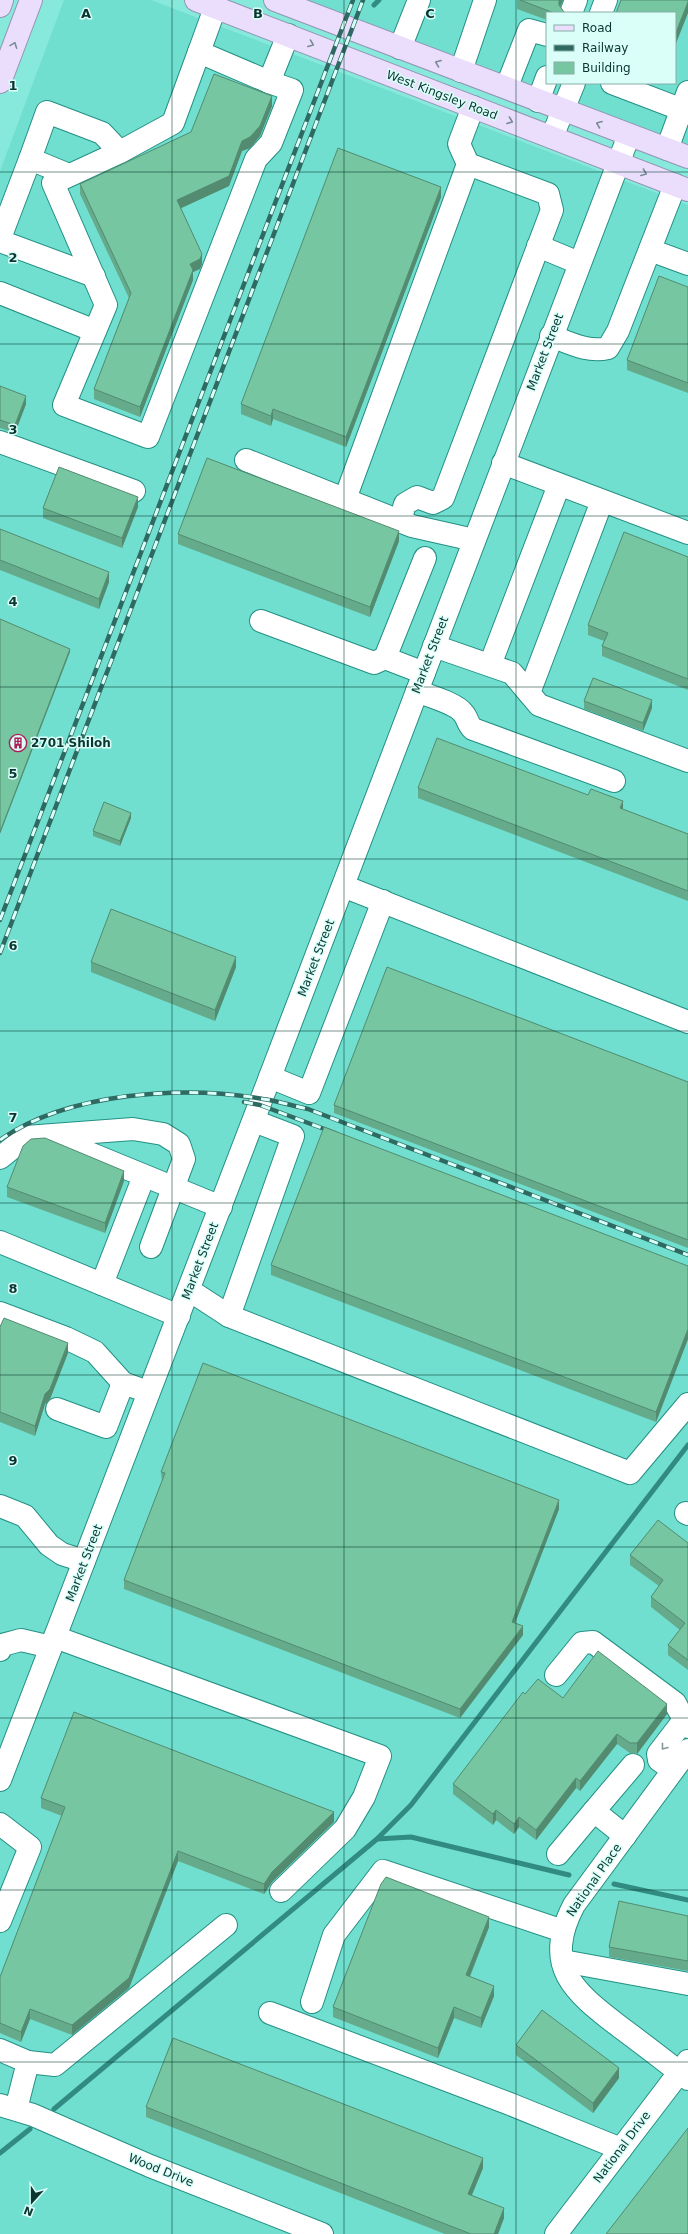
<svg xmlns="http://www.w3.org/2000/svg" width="688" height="2234" viewBox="0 0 688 2234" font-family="'DejaVu Sans',sans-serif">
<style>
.built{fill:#70dfd0;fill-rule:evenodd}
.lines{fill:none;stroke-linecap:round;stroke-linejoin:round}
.stream{stroke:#328b80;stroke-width:5}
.minor-casing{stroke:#239083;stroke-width:24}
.major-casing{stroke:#9395b4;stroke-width:24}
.minor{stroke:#fff;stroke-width:22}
.major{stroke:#ebdefd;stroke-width:22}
.rail-casing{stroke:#2e6a62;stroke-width:4.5}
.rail{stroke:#dafef8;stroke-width:3;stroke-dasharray:9;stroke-linecap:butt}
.wall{fill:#65aa8a}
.shaded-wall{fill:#538b71}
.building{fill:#76c6a1;stroke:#538b71}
.oneway{stroke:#7a8a96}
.oneway2{stroke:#849a98}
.grid{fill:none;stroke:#093630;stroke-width:1;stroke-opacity:0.55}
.labels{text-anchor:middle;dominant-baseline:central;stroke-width:3;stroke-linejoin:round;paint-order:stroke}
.street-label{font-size:12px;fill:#093630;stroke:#dafef8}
.poi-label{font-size:12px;font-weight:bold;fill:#093630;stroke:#dafef8;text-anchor:start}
.grid-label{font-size:13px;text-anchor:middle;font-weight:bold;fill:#093630;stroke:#dafef8;stroke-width:3;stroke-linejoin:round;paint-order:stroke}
</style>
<rect width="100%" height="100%" fill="#87e9db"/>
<g class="built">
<polygon points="64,0 151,0 688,205 688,2234 0,2234 0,171"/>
<path d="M 302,0 L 688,0 L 688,148 ZM 547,13 L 675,13 L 675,83 L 547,83 Z"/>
</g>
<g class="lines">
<g class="stream">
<polyline points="374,5 379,0"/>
<polyline points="377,1839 411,1837 569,1875"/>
<polyline points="614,1884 688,1900"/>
<polyline points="54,2109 377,1839 411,1805 688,1445"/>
<polyline points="0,2153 30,2129"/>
</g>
<defs>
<g id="minor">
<polyline points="215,8 199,52 269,82 288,35"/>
<polyline points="571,13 576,0"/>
<polyline points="601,13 606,0"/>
<polyline points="400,48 419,0"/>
<polyline points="199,52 173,123 120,152 53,183 106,305 64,405 148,437 256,159 271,143 292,90 269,82"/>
<polyline points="461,71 485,0"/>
<polyline points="509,81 529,30 547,35"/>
<polyline points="612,83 688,112"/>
<polyline points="538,101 547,77"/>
<polyline points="552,137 574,83"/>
<polyline points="667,149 688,92"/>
<polyline points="468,164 459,144 473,107"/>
<polyline points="69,175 30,159 47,112 102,133 120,152"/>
<polyline points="0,238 30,159"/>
<polyline points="0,241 94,276"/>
<polyline points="538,246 579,263"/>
<polyline points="650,250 688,264"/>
<polyline points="0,293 95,331"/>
<path d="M 551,336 C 570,343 588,353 608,348 L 618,331 L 675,185"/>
<polyline points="0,442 134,491"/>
<polyline points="246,460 412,526 474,540"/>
<polyline points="503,463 688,533"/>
<polyline points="345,499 468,164 548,194 552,210 443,498 433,503 417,497 405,504 400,521"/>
<polyline points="261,621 374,663 385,658"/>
<polyline points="434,646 512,673 539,705 688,761"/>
<polyline points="490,665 559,485"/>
<polyline points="424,673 385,658 425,558"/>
<path d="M 417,691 C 428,696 456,703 463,713 C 468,718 467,724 473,729 L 614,781"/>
<polyline points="529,693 602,501"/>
<polyline points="343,886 688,1022"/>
<polyline points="270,1077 309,1093 383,901"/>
<polyline points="50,1137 221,1207"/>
<polyline points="0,1158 26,1137 133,1129 163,1134 179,1144 184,1159 151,1247"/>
<polyline points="0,1242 179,1316"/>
<polyline points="102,1284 144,1176"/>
<polyline points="189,1290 229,1316 630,1473 688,1404"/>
<polyline points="0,1313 66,1338 95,1352 123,1383"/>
<polyline points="229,1316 293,1136 254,1121"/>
<polyline points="57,1409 106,1427 123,1383 137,1388"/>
<polyline points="0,1506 25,1516 49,1545 62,1554 84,1561"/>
<polyline points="686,1513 688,1514"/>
<polyline points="55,1637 380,1756 364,1797 345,1829 281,1891"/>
<polyline points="0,1650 2,1645 21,1640 51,1647"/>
<polyline points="556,1675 582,1643 593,1642 675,1703 688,1727"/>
<path d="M 688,1750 L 574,1905 C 542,1966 573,1991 620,2027 C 643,2044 665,2061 688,2079"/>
<polyline points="673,1770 659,1760 658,1754 684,1720"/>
<polyline points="0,1780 270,1077 629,135"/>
<polyline points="594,1811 633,1765"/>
<polyline points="0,1824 30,1847 0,1921"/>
<polyline points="558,1854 594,1811 625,1836"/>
<polyline points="563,1961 688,1984"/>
<polyline points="312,2002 334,1935 383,1871 563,1931"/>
<polyline points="270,2013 510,2104 621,2149"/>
<polyline points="0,2050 28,2062 16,2109"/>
<polyline points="28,2062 55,2065 226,1925"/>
<polyline points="0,2105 33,2115 150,2166 322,2234"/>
<polyline points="556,2234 688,2061"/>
</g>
<g id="major">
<polyline points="196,0 688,190"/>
<polyline points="275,0 688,157"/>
<polyline points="0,6 2,0"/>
<polyline points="0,82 31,0"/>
</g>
</defs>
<use href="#minor" class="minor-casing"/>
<use href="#major" class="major-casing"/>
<use href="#minor" class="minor"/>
<use href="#major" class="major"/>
<defs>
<g id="rail">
<polyline points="0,920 353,0"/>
<polyline points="0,953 363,0"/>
<polyline points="244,1102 260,1105 335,1133"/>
<path d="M 0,1140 C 68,1092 183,1085 263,1099 C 278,1101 293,1106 308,1109 L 688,1255"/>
</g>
</defs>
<use href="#rail" class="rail-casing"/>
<use href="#rail" class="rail"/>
</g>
<g class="wall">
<polygon points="517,0 563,0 560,7 564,13 547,13 547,20 517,9"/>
<polygon points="272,106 260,136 250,148 242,151 229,186 181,208 202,264 200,269 193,272 193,280 140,417 94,399 94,389 129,298 80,194 80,184"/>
<polygon points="441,197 346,447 273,419 271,426 241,414 241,404"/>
<polygon points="688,287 688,393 627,370 627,360"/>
<polygon points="0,386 26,404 15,433 0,428"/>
<polygon points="138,507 122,548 43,518 43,508"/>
<polygon points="0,529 109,582 99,609 0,570"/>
<polygon points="178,534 399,541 370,617 178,544"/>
<polygon points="688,557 688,690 602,656 602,646 604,641 588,635 588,625"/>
<polygon points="584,701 652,708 643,731 584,709"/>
<polygon points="418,788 623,809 688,834 688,901 418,798"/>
<polygon points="131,818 120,846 93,836 93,831"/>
<polygon points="91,962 236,967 215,1021 91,972"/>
<polygon points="688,1082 688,1248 334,1113 334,1105"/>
<polygon points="124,1181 105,1233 7,1197 7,1187"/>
<polygon points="271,1265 688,1266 688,1339 656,1422 271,1275"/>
<polygon points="0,1327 68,1353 50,1399 45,1404 35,1436 0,1422"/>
<polygon points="161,1472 559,1509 515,1623 523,1635 460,1718 124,1589 124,1580 162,1481"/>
<polygon points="688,1543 688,1670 668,1655 668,1645 680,1630 651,1607 651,1597 659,1586 630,1565 630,1555"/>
<polygon points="525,1694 563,1698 667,1714 637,1754 630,1753 617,1744 580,1791 576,1788 536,1840 519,1827 514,1834 496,1820 493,1825 453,1794 453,1784"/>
<polygon points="41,1798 334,1822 272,1882 264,1894 178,1861 129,1988 72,2035 30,2019 21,2042 0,2033 0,1977 62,1816 41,1808"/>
<polygon points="688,1916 688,1971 609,1957 609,1947"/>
<polygon points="489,1927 470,1977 494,1996 481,2028 454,2018 438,2058 333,2017 333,2007"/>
<polygon points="516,2045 619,2078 593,2113 516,2055"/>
<polygon points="146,2107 483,2168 472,2195 504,2218 498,2234 445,2234 146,2117"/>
</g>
<g class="shaded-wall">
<polygon points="559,0 563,0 559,9 559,13"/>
<polygon points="688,2 688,13 675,46 675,35"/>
<polygon points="272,96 272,106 260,136 250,148 242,151 229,186 177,210 177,200 242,141"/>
<polygon points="441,187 441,197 346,447 346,437"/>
<polygon points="202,254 202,264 200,269 193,272 193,280 140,417 140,407 190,264"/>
<polygon points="26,396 26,404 15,433 15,425"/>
<polygon points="273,409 273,419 271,426 271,416"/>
<polygon points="138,497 138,507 122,548 122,538"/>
<polygon points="399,531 399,541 370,617 370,607"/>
<polygon points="109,572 109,582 99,609 99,599"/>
<polygon points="70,649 70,652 0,834 0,832"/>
<polygon points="652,700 652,708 643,731 643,723"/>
<polygon points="623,801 623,811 620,808"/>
<polygon points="131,813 131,818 120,846 120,841"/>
<polygon points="236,957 236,967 215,1021 215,1010"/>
<polygon points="124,1171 124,1181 105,1233 105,1223"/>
<polygon points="688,1329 688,1339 656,1422 656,1412"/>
<polygon points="68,1343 68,1353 50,1399 45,1404 35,1436 35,1426 45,1394"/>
<polygon points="559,1500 559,1509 512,1631 512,1622"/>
<polygon points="523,1626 523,1635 460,1718 460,1709"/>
<polygon points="667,1704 667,1714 637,1754 637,1743"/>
<polygon points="617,1734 617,1744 580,1791 580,1781"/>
<polygon points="576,1778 576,1788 536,1840 536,1830"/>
<polygon points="496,1810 496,1820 493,1825 493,1814"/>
<polygon points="334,1812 334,1822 272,1882 264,1894 264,1884 272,1872"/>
<polygon points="519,1817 519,1827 514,1834 514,1824"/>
<polygon points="178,1851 178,1861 129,1988 72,2035 72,2025"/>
<polygon points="489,1917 489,1927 466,1985 466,1975"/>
<polygon points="494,1986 494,1996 481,2028 481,2018"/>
<polygon points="454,2007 454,2018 438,2058 438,2048"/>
<polygon points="30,2009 30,2019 21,2042 21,2032"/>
<polygon points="619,2068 619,2078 593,2113 593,2103"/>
<polygon points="483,2158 483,2168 468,2204 468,2194"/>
<polygon points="504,2208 504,2218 498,2234 494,2234"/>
</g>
<g class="building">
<polygon points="520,0 559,0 559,5 564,12 563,13 554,13"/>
<polygon points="621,0 688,0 688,2 675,35 675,13 616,13"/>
<polygon points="214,74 272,96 260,126 250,137 242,141 229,176 177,200 202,254 200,259 190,264 193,270 140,407 94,389 131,293 80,184 191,132"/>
<polygon points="338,148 441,187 346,437 273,409 271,416 241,404"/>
<polygon points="659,276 688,287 688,383 627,360"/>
<polygon points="0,386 26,396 15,425 0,420"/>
<polygon points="207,458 399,531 370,607 178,534"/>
<polygon points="59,467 138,497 122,538 43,508"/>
<polygon points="0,529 109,572 99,599 0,560"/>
<polygon points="624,532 688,557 688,679 602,646 608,633 588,625"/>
<polygon points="0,619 70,649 0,832"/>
<polygon points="593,678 652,700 643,723 584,701"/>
<polygon points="437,738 588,795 591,789 623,801 620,808 688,834 688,891 418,788"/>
<polygon points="104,802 131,813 120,841 93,831"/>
<polygon points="111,909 236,957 215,1010 91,962"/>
<polygon points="387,967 688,1082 688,1240 334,1105"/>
<polygon points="324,1127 688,1266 688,1329 656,1412 271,1265"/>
<polygon points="45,1138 124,1171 105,1223 7,1187 23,1146 31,1139"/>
<polygon points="4,1318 68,1343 50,1389 45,1394 35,1426 0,1412 0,1327"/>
<polygon points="203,1363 559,1500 512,1622 523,1626 460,1709 124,1580 165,1473 161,1472"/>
<polygon points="658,1520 688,1543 688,1660 668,1645 685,1623 651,1597 663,1580 630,1555"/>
<polygon points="598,1651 667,1704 637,1743 630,1743 617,1734 580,1781 576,1778 536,1830 519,1817 514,1824 496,1810 493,1814 453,1784 523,1692 525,1694 538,1679 563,1698"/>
<polygon points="74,1712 334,1812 272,1872 264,1884 178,1851 129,1978 72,2025 30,2009 21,2032 0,2023 0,1977 65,1807 41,1798"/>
<polygon points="386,1877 489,1917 466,1975 494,1986 481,2018 454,2007 438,2048 333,2007 381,1884"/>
<polygon points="619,1901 688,1916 688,1961 609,1947"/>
<polygon points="542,2010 619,2068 593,2103 516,2045"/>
<polygon points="173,2038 483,2158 468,2194 504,2208 494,2234 471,2234 146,2107"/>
<polygon points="688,2128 688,2234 606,2234"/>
</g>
<defs><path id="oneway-chevron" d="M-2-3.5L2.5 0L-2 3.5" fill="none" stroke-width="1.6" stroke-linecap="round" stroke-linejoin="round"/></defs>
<g class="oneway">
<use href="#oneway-chevron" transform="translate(311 44) rotate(21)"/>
<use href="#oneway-chevron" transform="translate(14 45) rotate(-69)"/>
<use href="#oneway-chevron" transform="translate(438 63) rotate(-159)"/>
<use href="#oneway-chevron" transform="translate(510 121) rotate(21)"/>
<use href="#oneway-chevron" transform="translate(599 124) rotate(-159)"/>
<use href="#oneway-chevron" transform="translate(644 173) rotate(21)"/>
</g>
<use class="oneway2" href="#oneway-chevron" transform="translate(664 1747) rotate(128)"/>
<path class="grid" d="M 172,0 L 172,2234M 344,0 L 344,2234M 516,0 L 516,2234M 0,172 L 688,172M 0,344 L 688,344M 0,516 L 688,516M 0,687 L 688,687M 0,859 L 688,859M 0,1031 L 688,1031M 0,1203 L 688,1203M 0,1375 L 688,1375M 0,1547 L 688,1547M 0,1718 L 688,1718M 0,1890 L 688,1890M 0,2062 L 688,2062"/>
<defs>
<symbol id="building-ring" viewBox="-11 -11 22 22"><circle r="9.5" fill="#dafef8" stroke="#ac1d56" stroke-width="1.5"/><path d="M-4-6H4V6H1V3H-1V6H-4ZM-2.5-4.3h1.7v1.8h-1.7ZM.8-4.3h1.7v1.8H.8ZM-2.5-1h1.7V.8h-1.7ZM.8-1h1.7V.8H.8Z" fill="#ac1d56"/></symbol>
</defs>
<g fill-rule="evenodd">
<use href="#building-ring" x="8" y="733" width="20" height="20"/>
</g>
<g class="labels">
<g class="street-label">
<text transform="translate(442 95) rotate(21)">West Kingsley Road</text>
<text transform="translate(545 352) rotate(-69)">Market Street</text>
<text transform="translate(430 655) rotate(-69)">Market Street</text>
<text transform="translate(316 958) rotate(-69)">Market Street</text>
<text transform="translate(200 1261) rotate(-69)">Market Street</text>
<text transform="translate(84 1563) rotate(-69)">Market Street</text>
<text transform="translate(594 1880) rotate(-55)">National Place</text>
<text transform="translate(622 2147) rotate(-53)">National Drive</text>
<text transform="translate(161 2170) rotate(22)">Wood Drive</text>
</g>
<g class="poi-label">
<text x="31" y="743">2701 Shiloh</text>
</g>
</g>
<g class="grid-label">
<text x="86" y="18">A</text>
<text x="258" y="18">B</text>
<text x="430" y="18">C</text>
<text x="13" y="90">1</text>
<text x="13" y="262">2</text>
<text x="13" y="434">3</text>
<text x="13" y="606">4</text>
<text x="13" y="778">5</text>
<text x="13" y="950">6</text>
<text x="13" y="1122">7</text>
<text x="13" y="1293">8</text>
<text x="13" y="1465">9</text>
</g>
<rect x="546" y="12" width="130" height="72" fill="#dafef8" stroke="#86aea8"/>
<rect x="554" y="25" width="20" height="6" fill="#ebdefd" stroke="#86aea8"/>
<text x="582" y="32" font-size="12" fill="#093630">Road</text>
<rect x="554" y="45" width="20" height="6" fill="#2e6a62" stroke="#86aea8"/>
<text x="582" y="52" font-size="12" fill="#093630">Railway</text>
<rect x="554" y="62" width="20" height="12" fill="#76c6a1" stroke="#86aea8"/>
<text x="582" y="72" font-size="12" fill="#093630">Building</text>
<g transform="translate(32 2202) rotate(201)" stroke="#dafef8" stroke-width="3" paint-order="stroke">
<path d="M0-3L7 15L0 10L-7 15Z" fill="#093630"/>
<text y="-6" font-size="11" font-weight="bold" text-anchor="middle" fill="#093630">N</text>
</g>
</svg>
